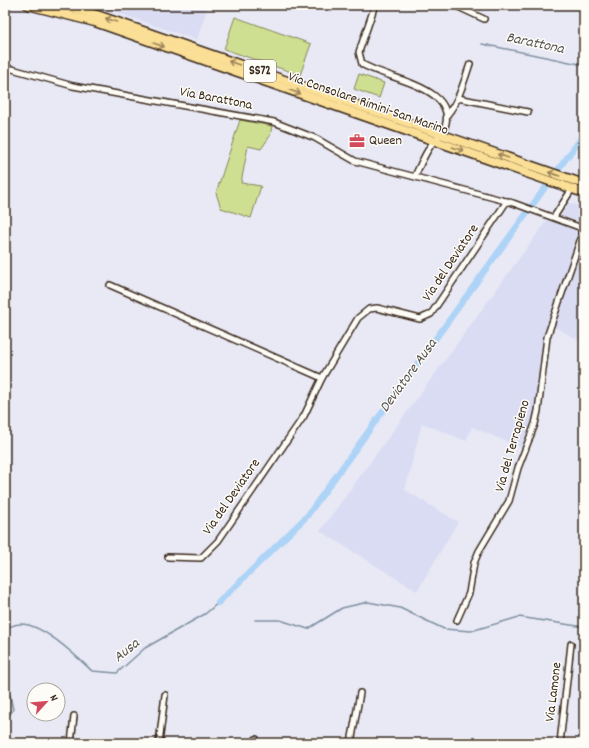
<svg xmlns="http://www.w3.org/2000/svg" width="589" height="748" viewBox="0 0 589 748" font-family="Dekko,sans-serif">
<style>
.built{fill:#dadcf3}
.green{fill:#cfdf92;stroke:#858458}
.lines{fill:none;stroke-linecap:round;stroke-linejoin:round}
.stream{stroke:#7f8fa0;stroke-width:1.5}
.canal{stroke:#add3f6;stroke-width:6}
.minor-casing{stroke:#3b2a1e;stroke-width:8}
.primary-casing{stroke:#3b2a1e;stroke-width:11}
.minor{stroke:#fdfcf7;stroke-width:5}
.primary{stroke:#fbdf96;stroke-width:8}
.oneway{stroke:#9b845a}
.labels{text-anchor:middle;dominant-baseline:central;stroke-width:3;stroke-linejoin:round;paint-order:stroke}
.shield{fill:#fdfcf7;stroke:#75695f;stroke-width:1}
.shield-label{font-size:13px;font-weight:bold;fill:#3b2a1e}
.street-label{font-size:14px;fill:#3b2a1e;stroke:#fdfcf7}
.poi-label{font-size:14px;fill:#3b2a1e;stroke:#fdfcf7;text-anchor:start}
.water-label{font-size:15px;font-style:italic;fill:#585454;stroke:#fdfcf7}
</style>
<rect width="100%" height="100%" fill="#e8e9f5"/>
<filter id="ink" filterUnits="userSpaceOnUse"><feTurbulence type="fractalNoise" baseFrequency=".025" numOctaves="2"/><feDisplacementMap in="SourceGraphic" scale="8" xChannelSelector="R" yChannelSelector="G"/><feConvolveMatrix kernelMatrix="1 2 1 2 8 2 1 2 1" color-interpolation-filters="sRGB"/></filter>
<g filter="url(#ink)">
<g class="built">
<polygon points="95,5 208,5 197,40"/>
<polygon points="569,203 584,207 584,224 561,216"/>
<polygon points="548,219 576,230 578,238 544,342 534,415 522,448 472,427 466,441 422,423 405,490 458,522 417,591 320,531"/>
<polygon points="584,238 584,343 553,326"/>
</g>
<g class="green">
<polygon points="235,17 311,44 300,75 224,49"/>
<polygon points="359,74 384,83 379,98 354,89"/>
<polygon points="240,120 272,126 270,136 261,149 248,146 241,183 261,186 251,218 221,208 216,193"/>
</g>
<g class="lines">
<g class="stream">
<polyline points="482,44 584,65"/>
<polyline points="255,620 280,620 308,629 342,608 368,602 400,608 444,629 471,631 519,617 584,627"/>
<path d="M 5,628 C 10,627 15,624 20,624 C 42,623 76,656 92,671 L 117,673 L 145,648 L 205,614 L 218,603"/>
<polyline points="5,691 10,695 13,710 5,720"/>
</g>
<polyline class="canal" points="218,603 307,516 584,134"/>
<defs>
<g id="minor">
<path d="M 375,5 L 359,52 L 362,64 C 388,80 464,87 443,132 C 441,136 437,138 434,141 C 426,151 420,165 415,176"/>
<polyline points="454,5 484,19"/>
<polyline points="5,67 73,86 274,122 315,138 355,161 513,203 579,227 581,230 581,238 547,337 538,411 535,424 518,468 509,501 479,551 474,563 469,593 457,620"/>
<polyline points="458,98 528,112"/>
<path d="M 447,115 C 459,101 464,81 470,64"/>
<polyline points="554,217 572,189"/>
<polyline points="110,285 322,378"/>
<polyline points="168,557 201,558 218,541 304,416 322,378 358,318 369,309 377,308 420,319 431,314 507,201"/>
<polyline points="71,743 74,716"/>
<polyline points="159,743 165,695"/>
<polyline points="256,743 256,739"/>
<polyline points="351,743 360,693"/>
<polyline points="560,743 571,644"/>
</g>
<g id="primary">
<polyline points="28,5 95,22 584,193"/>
<polyline points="62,5 97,15 584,184"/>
</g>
</defs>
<use href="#minor" class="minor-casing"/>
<use href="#primary" class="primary-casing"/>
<use href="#minor" class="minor"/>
<use href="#primary" class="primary"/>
</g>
<defs><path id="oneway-shaft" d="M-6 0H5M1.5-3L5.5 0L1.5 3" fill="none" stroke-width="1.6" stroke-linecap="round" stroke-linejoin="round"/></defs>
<g class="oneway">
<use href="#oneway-shaft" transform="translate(111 20) rotate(-161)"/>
<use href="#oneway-shaft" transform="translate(159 45) rotate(19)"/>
<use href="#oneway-shaft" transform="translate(234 63) rotate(-161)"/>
<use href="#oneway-shaft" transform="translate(295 92) rotate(19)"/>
<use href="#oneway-shaft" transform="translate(458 149) rotate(19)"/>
<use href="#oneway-shaft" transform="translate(503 156) rotate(-161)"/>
<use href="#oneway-shaft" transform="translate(554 174) rotate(-161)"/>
</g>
</g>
<defs>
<symbol id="office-bare" viewBox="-9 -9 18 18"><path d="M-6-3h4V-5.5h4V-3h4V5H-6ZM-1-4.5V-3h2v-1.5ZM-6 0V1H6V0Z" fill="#d1495b" stroke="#fdfcf7" stroke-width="2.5" paint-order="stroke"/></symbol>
</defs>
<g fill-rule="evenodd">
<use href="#office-bare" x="346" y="130" width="22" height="22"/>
</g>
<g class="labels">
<rect class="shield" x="244" y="60" width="32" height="22" rx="3"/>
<g class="shield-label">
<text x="260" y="71">SS72</text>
</g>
<g class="street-label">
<text transform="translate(216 99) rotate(11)">Via Barattona</text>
<text transform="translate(368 104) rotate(19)">Via Consolare Rimini-San Marino</text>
<text transform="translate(451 263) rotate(-56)">Via del Deviatore</text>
<text transform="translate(513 446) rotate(-74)">Via del Terrapieno</text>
<text transform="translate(232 497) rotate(-55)">Via del Deviatore</text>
<text transform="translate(554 692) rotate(-83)">Via Lamone</text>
</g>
<g class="poi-label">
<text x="369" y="141">Queen</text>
</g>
<g class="water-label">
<text transform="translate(535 44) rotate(12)">Barattona</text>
<text transform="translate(409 376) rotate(-54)">Deviatore Ausa</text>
<text transform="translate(127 651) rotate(-39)">Ausa</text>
</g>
</g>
<rect width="589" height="748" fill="none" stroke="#fdfcf7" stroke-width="20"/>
<rect x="10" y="10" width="569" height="728" fill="none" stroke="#3b2a1e" stroke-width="1.5" filter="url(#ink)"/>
<g transform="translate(46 702) rotate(63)"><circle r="19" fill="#fdfcf7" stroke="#afa8a0"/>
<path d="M0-3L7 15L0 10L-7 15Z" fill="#d1495b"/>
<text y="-6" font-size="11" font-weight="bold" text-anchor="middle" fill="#3b2a1e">N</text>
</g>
</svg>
